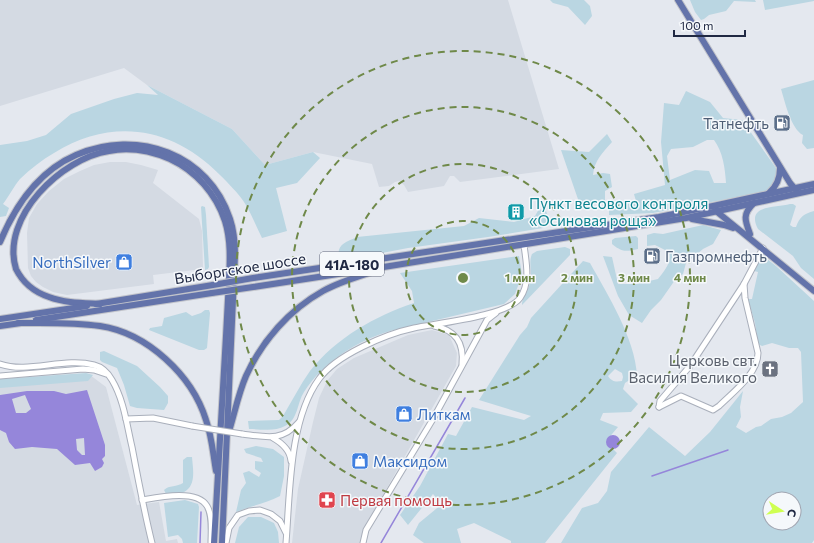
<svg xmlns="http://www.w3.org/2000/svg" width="814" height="543" viewBox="0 0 814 543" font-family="Commissioner,sans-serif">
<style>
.built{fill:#d4dae3}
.green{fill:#bad6e2;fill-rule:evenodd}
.water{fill:#9586da;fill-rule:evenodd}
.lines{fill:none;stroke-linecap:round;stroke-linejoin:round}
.stream{stroke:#9586da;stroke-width:1.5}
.minor-casing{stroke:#a9afbb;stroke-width:7}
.major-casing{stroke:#c1c3ca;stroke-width:8}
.minor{stroke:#fff;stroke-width:5}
.major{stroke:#6373aa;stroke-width:6}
.minor-bridge-casing{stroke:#a9afbb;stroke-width:7;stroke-linecap:butt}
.major-bridge-casing{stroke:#c1c3ca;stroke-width:8;stroke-linecap:butt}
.minor-bridge{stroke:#fff;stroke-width:5}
.major-bridge{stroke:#6373aa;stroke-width:6}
.ring{fill:none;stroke:#6f8949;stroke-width:2;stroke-dasharray:7 5}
.labels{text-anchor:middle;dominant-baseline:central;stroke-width:3;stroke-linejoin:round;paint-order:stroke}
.shield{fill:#f5f8fb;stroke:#60677a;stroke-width:1}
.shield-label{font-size:14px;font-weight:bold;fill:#202943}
.service-label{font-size:15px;fill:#4e5e75;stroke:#f5f8fb;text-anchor:end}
.culture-label{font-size:15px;fill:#0d838f;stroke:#f5f8fb;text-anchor:start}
.shop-label{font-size:15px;fill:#366cbe;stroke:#f5f8fb;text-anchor:start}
.street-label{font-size:15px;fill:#202943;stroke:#f5f8fb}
.worship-label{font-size:15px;fill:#5b616d;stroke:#f5f8fb;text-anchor:end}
.health-label{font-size:15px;fill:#be3a42;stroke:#f5f8fb;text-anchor:start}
.centre{fill:#6f8949;stroke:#f5f8fb;stroke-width:2}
.ring-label{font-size:12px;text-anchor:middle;font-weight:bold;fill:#6f8949;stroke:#f5f8fb;stroke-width:3;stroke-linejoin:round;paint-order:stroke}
</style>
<rect width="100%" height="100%" fill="#e4e8ef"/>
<g class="built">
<polygon points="0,0 508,0 559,169 460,182 454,176 450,176 444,186 408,192 404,185 399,181 395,182 389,186 379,187 372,164 313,152 265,165 232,129 147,85 124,68 0,106"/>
<polygon points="110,162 126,162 141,165 158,170 153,183 199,219 202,231 203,269 153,275 154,284 67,295 53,292 43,287 36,282 31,276 28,268 27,233 29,218 37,204 49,191 64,179 80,171 94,165"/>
<polygon points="432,330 449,335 457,353 456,366 366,525 360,543 292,543 298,489 313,422 319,398 327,381 337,369 354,358 408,335"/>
<polygon points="90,375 106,387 137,505 159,502 166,541 177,539 178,543 0,543 0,384"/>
</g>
<g class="green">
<polygon points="550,0 584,0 590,6 592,16 585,25 568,7 553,3"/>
<polygon points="690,0 755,0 756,2 734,1 726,11 709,15 704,19 701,20 695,12"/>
<polygon points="763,0 814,0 814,1 765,10"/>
<path d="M 814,80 L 814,148 L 807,149 L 802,143 L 803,135 C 791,129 785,102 781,89 Z"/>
<path d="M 147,85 L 232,129 L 265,165 L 313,152 L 320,158 L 297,183 L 276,188 L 287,231 L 262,238 C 256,226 251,213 244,202 C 238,193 228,183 220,175 C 172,127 113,117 54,153 C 42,160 30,169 20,179 C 14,186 9,196 3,204 L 9,208 L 6,216 L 0,217 L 0,145 L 27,141 L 46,135 L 71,114 L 114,99 L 137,93 L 158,95 Z"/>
<path d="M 686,91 L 710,102 L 723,118 L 742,120 L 776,168 L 778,176 L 771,189 L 764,192 L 653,213 L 609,215 L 609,209 L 616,201 L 636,201 L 634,194 L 665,185 L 661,142 L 664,103 L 679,105 ZM 707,140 L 714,140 C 723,152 725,168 726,183 L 714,183 L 709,171 L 695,170 L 670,180 L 667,156 L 671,149 L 693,147 Z"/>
<path d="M 607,134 L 612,142 C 603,152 594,161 593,175 L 603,173 L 610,174 L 612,187 L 605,191 L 605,203 L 580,205 L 561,150 L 589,152 Z"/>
<path d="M 790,204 L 793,204 L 796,206 L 790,225 L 793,227 L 796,227 C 800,216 804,214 814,211 L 814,279 L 801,268 L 793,256 L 758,229 C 745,204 777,208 790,204 Z"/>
<polygon points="202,206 205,207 206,215 209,267 208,269 205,270 201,207"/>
<path d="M 539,209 L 546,211 L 549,219 L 543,228 L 488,237 L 408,248 L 340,261 C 335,245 344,243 357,237 L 464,226 L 479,218 L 514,222 L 535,216 Z"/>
<path d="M 703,225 L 721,230 L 713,244 L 703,249 L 686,263 L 683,274 L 675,280 L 661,300 L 651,310 L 642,323 L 629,315 L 618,296 L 603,256 L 612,257 L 618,284 L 636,284 L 658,279 C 664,271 672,263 669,252 L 655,245 L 647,246 L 647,235 L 654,233 L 663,234 Z"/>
<path d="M 636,236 L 638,238 L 638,249 C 625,252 622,252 612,244 L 612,240 L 615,238 Z"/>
<path d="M 565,247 L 570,249 L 570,255 L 522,305 C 522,297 528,291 530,283 C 533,273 528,263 532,254 L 537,251 Z"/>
<path d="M 762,255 L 776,266 L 814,301 L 814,540 L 812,543 L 561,543 L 582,508 L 598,503 L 607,491 L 611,472 L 649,427 L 685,456 L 710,432 L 743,391 L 740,407 L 741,417 L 736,427 L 746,433 L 756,427 L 761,426 L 771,419 L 782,417 L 791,413 L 803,402 L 801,352 L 798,348 L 789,348 L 772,343 L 762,346 L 758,344 L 755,323 L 748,299 L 752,299 L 758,272 L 754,271 ZM 770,499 L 794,499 L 794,523 L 770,523 Z"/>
<path d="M 519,256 L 522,275 L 515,294 L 504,304 L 390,331 C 357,341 323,362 304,392 C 297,403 298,420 285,426 C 275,432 260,429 249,429 L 248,421 L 279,420 L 283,416 C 292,401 300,385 310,371 C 336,338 375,316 414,303 L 412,291 L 400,273 Z"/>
<path d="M 583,261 L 590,263 C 608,295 635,339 637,375 L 625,383 L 623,389 L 638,404 L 631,412 L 603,413 L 600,420 L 618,427 L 607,440 L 611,449 L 614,450 L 617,453 L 545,543 L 511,543 L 511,541 L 474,523 L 457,529 L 461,543 L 424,543 L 413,535 L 419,523 L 442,504 L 433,494 L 408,525 L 400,515 L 420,486 L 448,434 L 456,436 L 472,407 L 524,420 L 531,416 L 479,400 L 520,335 L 527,327 L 531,318 ZM 615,369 L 622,373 L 623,377 L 622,381 C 616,382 612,382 608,376 Z"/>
<polygon points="205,310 209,310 210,313 207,348 204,350 199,350 149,330 150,328 162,326 164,318 186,312 192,316 201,313"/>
<polygon points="104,351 137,366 160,387 168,396 168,403 164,410 137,408 130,406 124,385 117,368 102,362 100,360 100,352"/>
<polygon points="86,373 93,375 88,381 0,388 0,379"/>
<path d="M 256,446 L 273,449 L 284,457 L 284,476 L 280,496 C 266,503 251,506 236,512 L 241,490 L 246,483 L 243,473 L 249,471 L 259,477 L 261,473 L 255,469 L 255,461 L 263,462 L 261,458 L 246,453 L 244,449 Z"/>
<path d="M 187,457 L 192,457 C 193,470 197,487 182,493 C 178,495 171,494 166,494 L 164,490 C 169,485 177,487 183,483 L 183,460 Z"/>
<polygon points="185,500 198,504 199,507 197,543 183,543 182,539 178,535 168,537 164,503"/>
<polygon points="248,517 261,517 274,523 278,532 279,543 235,543 239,527"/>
</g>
<g class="water">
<path d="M 87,390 L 105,445 L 105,456 L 102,459 L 104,463 L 102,467 L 95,471 L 90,463 L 75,465 L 57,449 L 32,447 L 15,449 L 9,442 L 6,433 L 0,430 L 0,395 L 27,391 L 54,391 L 66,394 ZM 25,395 L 31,409 L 26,413 L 16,413 L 12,399 ZM 84,438 L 85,455 L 82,455 L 77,450 L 76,439 Z"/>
<circle cx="613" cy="442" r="7"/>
</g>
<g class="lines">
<g class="stream">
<polyline points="652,476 728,450"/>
<polyline points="200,543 201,512"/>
<polyline points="381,543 465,398"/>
</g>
<defs>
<g id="minor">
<path d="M 434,326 C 456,330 464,343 462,364"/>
<path d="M 0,364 C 28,374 64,357 94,365 C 102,367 108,373 112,380 C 124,400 127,426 132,447 C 138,479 144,511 152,543"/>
<polyline points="0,376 83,369 94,370 106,374"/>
<path d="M 659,407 L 681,396 L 713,410 L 719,406 C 733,392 758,374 758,353 L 745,298 L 744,284"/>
<polyline points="659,407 660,401 690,366 744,284 763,248"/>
<polyline points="126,419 153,418 192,426"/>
<path d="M 242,434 C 266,437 282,442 299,422"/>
<path d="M 273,438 C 282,443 290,450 291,461"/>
<path d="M 142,500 C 159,497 197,489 207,506 C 213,516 211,532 211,543"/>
<polyline points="226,543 229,528 238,515 249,511 260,510 271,514 280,521 286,533"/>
<path d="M 286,543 C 290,493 289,420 319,379 C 336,355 386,334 414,328 C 438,323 507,316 520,298 C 531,282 526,262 524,245"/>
<polyline points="363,543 366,530 433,419 487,320 496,313"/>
</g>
<g id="major">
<polyline points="678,0 790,183 796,190"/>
<path d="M 769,193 C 777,186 780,178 780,168"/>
<polyline points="716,211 814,291"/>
<polyline points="692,219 724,225 733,228"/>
<path d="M 750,234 C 745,221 742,214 754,203"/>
<path d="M 0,242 C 15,206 39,171 76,155 C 137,128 209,154 230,219 C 234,231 235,243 235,255 L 222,543"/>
<polyline points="253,278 659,217 713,206 814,184"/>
<polyline points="253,287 390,266 686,218 814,190"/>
<polyline points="96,304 213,285"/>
<path d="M 100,304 C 83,303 65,303 49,297 C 34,292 23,283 16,269 C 0,217 62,158 109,151 C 129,147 151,151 170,159 C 196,171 216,194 225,221 C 231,240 230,261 229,280 C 228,299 227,317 226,336 C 222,405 218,474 214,543"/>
<polyline points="0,319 87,306"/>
<polyline points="36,320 212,293"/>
<path d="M 18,323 C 45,323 73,322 100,326 C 147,333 192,375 206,420 C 212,437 213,454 216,471"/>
<polyline points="0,326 21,323"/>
<path d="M 230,428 C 235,411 239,392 246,376 C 262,341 289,310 323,291 C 339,282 357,277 375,271"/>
</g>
</defs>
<use href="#minor" class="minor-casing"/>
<use href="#major" class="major-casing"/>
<use href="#minor" class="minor"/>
<use href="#major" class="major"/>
<defs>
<polyline id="minor-bridge" points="192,426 242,434"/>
<g id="major-bridge">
<polyline points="213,285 253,278"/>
<polyline points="212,293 253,287"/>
</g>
</defs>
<use href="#minor-bridge" class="minor-bridge-casing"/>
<use href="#major-bridge" class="major-bridge-casing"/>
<use href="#minor-bridge" class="minor-bridge"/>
<use href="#major-bridge" class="major-bridge"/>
</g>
<g class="ring">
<circle cx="463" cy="278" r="57"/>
<circle cx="463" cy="278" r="114"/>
<circle cx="463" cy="278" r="171"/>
<circle cx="463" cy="278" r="227"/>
</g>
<defs>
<symbol id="fuel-square" viewBox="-11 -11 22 22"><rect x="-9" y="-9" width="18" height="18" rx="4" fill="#5c6f8a" stroke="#f5f8fb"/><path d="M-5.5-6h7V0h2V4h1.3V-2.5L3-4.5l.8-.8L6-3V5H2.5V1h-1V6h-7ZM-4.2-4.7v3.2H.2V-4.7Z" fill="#fff"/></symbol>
<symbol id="building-square" viewBox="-11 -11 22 22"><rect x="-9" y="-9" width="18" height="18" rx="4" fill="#0f9aa8" stroke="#f5f8fb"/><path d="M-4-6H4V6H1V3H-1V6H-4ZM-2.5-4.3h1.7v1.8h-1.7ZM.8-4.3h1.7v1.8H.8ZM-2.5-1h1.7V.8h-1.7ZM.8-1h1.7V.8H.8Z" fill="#fff"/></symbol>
<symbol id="shop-square" viewBox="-11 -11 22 22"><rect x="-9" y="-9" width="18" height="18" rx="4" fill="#3f7fe0" stroke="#f5f8fb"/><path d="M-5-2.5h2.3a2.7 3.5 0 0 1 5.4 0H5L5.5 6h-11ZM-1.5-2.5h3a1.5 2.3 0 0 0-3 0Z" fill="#fff"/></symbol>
<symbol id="church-square" viewBox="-11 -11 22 22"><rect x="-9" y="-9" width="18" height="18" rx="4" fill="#6b7280" stroke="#f5f8fb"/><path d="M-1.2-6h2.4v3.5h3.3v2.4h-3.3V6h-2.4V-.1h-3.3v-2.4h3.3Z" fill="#fff"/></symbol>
<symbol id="pharmacy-square" viewBox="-11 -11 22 22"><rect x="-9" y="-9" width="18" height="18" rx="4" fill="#e0444e" stroke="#f5f8fb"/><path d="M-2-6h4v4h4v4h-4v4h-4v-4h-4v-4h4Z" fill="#fff"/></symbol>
</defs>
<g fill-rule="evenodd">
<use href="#fuel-square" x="772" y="113" width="20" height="20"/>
<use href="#building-square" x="506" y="202" width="20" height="20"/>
<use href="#fuel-square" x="642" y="246" width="20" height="20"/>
<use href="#shop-square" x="114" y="252" width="20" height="20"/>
<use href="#church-square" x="760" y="359" width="20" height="20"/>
<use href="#shop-square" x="394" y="404" width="20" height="20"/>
<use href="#shop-square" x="350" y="451" width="20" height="20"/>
<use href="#pharmacy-square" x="317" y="490" width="20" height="20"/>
</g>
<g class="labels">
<rect class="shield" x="320" y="252" width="64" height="24" rx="3"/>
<g class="shield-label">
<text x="352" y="264">41А-180</text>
</g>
<g class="service-label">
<text x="769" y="123">Татнефть</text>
<text x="665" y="256" text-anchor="start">Газпромнефть</text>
</g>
<g class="culture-label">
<text x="529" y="203">Пункт весового контроля<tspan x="529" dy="17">«Осиновая роща»</tspan></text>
</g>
<g class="shop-label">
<text x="111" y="262" text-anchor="end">NorthSilver</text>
<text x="417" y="414">Литкам</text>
<text x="373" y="461">Максидом</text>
</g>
<g class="street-label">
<text transform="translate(240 268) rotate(-9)">Выборгское шоссе</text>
</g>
<g class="worship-label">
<text x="757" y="360">Церковь свт.<tspan x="757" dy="17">Василия Великого</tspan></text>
</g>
<g class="health-label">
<text x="340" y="500">Первая помощь</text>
</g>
</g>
<circle cx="463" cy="278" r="6" class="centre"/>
<g class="ring-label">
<text x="520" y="282">1 мин</text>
<text x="577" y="282">2 мин</text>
<text x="634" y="282">3 мин</text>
<text x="690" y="282">4 мин</text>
</g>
<g transform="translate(782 511) rotate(102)"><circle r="19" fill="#f5f8fb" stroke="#a0a5b1"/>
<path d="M0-3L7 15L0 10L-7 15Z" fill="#cfff51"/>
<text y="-6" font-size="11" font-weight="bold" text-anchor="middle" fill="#202943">С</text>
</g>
<path d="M674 30v6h71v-6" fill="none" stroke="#202943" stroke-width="2"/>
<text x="680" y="30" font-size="12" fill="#202943" stroke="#f5f8fb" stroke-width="3" paint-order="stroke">100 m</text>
</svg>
